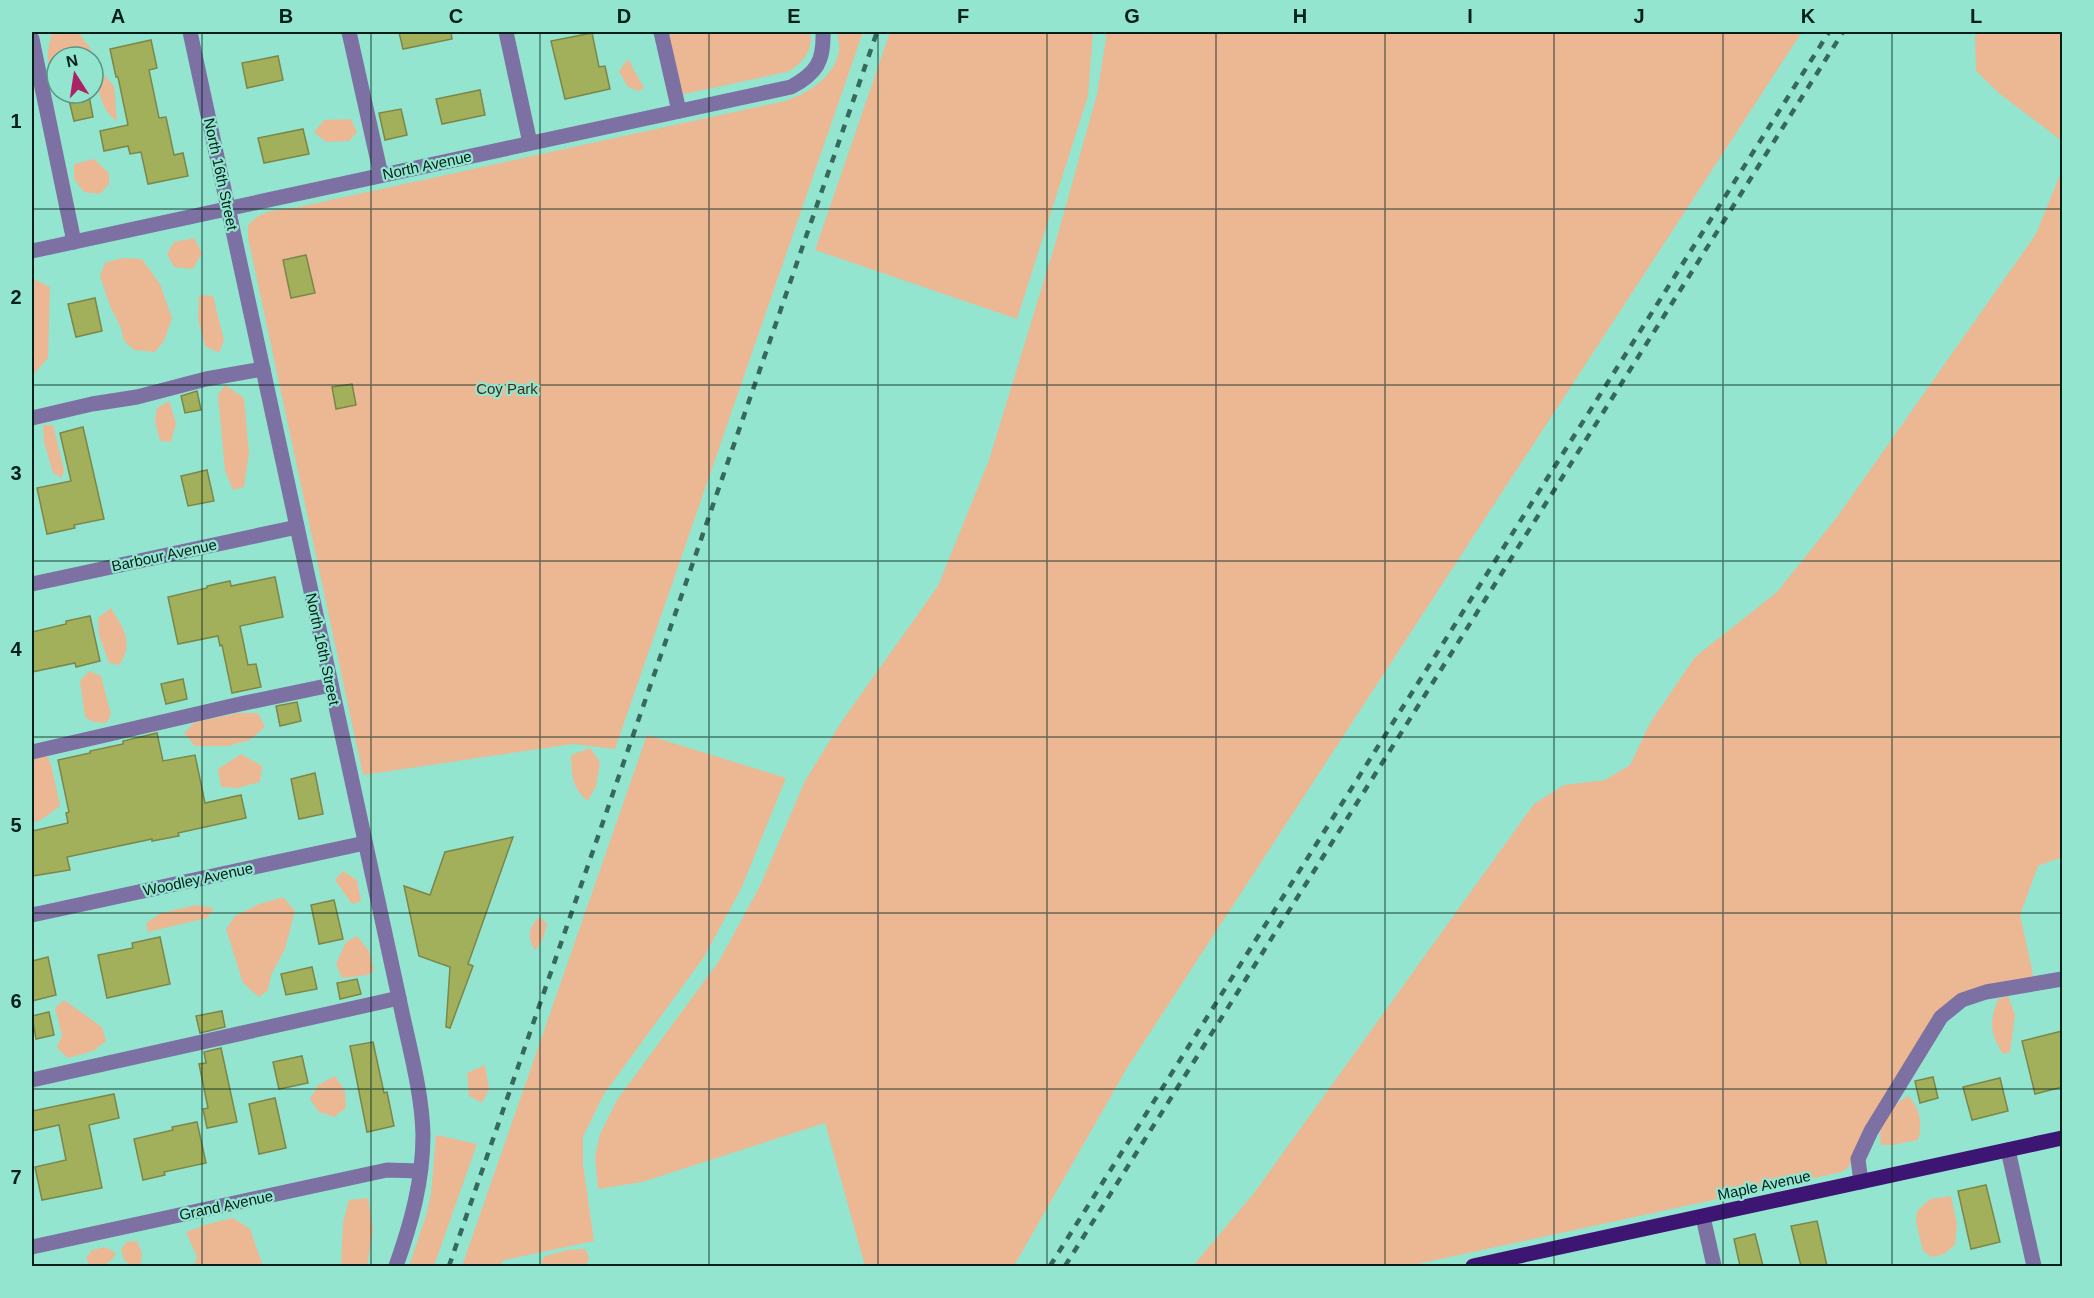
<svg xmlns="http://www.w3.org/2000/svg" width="2094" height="1298" viewBox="0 0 2094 1298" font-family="Arial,sans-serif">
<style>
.green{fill:#ecb894}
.building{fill:#a3b05b;stroke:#7c8648;stroke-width:1.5}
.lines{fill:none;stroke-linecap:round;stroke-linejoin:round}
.minor{stroke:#7d70a2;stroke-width:15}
.major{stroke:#3d1673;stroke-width:15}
.rail{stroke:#36685c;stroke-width:4.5;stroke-dasharray:8 8;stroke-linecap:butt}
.grid{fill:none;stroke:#002019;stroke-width:1.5;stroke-opacity:0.55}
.labels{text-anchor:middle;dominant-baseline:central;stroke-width:4.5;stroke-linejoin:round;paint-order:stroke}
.street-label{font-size:15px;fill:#002019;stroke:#93e5d0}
.park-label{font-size:15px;fill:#482a13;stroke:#93e5d0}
.neatline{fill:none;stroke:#002019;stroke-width:2}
.grid-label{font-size:20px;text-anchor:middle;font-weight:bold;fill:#002019}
</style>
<rect width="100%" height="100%" fill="#93e5d0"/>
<g class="green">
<path d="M 52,32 L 78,32 L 91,49 L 92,57 L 57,57 L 57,80 C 43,66 48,49 52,32 Z"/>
<path d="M 663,32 L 810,32 C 814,50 802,64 787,72 L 684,94 L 679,91 Z"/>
<path d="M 837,32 L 863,32 L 615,749 L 573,744 L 363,775 L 248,238 L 248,226 C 259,210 277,210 294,208 L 785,101 C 809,93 834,77 839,51 C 840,45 838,38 837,32 Z"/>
<polygon points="890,32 1093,32 1088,96 1017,319 815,250"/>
<polygon points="1107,32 1802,32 1127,1068 1014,1266 865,1266 825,1123 642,1182 598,1189 595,1156 600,1134 617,1100 719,961 760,886 805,781 842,721 938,586 989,460 1056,241 1097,94"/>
<polygon points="1978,32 2062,32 2062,141 2000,94 1976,71 1975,36"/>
<polygon points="628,59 644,88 639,91 628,87 619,71"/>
<path d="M 104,75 L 114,86 L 117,121 C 103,112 99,95 97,80 Z"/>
<polygon points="351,119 357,132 349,141 326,142 314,132 324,120"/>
<polygon points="94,159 109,173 109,184 100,194 84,192 74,179 74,164"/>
<polygon points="2062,170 2062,857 2038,866 2020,915 2034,979 1963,996 1856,1152 1849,1167 1842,1172 1408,1266 1193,1266 1254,1193 1534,804 1564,785 1605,780 1630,765 1650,723 1695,657 1777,592 1837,517 2036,234"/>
<polygon points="194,238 202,253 193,269 174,267 167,254 174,242"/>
<polygon points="122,258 142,259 160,284 172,318 164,341 155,352 134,350 124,341 121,328 110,306 100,276 105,263"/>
<polygon points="32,278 50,287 48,358 32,376"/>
<polygon points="199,295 213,296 224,340 219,353 205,346 198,319"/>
<polygon points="225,385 244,398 249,453 244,487 233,490 225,471 218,395"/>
<polygon points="169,401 176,423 171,442 160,441 155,421 157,408"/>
<polygon points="43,425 53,425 64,470 62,478 53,473 44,442"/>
<path d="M 111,608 C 123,628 135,643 119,665 L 109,663 L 99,635 L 98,618 Z"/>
<polygon points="89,671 101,676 111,715 106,723 93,722 85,717 80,681"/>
<polygon points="239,713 258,713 265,727 250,740 228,746 195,746 184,733 195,722"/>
<polygon points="647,735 786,778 741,889 704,957 604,1094 583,1137 583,1164 594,1241 504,1260 499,1266 462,1266"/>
<path d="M 590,748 L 600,762 L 596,786 L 588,801 C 572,789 571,774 571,755 Z"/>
<polygon points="241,754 262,766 260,782 237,788 221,787 218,769"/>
<polygon points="46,755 51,764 60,806 41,820 32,823 32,758"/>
<polygon points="343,871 357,880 361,901 352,904 335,880"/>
<polygon points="283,897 295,911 285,949 271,975 268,990 259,997 243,983 226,929 235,916 259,904"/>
<polygon points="196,905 214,908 207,918 148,932 146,923 161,913"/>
<path d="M 539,917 L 547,923 L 543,939 L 535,951 C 527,936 528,929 539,917 Z"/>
<polygon points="357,936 369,951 374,971 367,975 342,978 336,964 346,942"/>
<path d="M 2008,996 L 2015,1015 L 2010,1052 L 2003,1054 C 1990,1034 1989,1021 1998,999 Z"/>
<polygon points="64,1000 102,1027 106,1041 93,1051 68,1058 57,1048 62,1035 55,1008"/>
<polygon points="485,1065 489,1089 482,1103 469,1096 467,1073"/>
<polygon points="335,1076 345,1091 346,1108 334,1117 319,1112 310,1099 318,1085"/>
<path d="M 1908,1096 C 1920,1107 1923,1125 1918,1140 L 1892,1145 L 1881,1145 C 1877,1121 1888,1108 1908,1096 Z"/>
<polygon points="436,1135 477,1144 434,1266 409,1266 426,1216 431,1194"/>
<polygon points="1951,1196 1957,1224 1955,1245 1944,1254 1932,1257 1923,1251 1916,1222 1917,1211 1930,1199"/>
<polygon points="368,1198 373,1230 367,1266 341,1266 343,1223 349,1200"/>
<polygon points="233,1218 250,1229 263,1266 194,1266 197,1257 186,1232 208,1224"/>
<polygon points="137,1241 142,1253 141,1263 136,1266 131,1266 124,1260 121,1250 126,1242"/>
<path d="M 105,1247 L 116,1253 C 110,1265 103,1266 90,1266 L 86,1258 L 92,1250 Z"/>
<polygon points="585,1249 589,1257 587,1264 583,1266 540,1265 545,1256 568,1250"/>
</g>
<g class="building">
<polygon points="399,32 451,32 452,39 403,49"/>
<polygon points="592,33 599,67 605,66 610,89 565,99 551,41"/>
<polygon points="151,40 157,68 149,70 159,118 166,117 174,155 183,153 188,176 148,184 141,152 130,154 128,146 104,151 100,131 128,125 118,77 116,77 110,49"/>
<polygon points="278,56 283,80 247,88 242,63"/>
<polygon points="480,90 485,115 442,124 436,99"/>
<polygon points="89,96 93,117 74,121 69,100"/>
<polygon points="401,109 407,135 385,140 379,113"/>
<polygon points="303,129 309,154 264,163 258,138"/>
<polygon points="306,255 315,293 291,298 283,260"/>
<polygon points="95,298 102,331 76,337 68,304"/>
<polygon points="352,384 356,405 336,409 332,387"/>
<polygon points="197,391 201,410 185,413 181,396"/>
<polygon points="83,427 104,519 74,525 75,528 47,534 37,488 71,481 60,433"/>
<polygon points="207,470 214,501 188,506 181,476"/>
<polygon points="275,577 283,617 240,626 248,665 256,664 261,687 232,693 222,645 220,646 218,636 178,644 168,597 207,588 207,586 230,581 231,586"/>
<polygon points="90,616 100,661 76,667 75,663 32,672 32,632 66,624 66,621"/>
<polygon points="183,679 187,699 166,704 161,684"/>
<polygon points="297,702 301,721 280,726 276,706"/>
<polygon points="157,733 163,761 195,755 205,803 241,795 246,818 178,833 179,836 152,841 152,839 67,857 70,870 32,876 32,831 68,823 66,813 69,812 58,760 90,753 90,751 123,744 123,741"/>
<polygon points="315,773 323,814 299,819 291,779"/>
<polygon points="513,837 468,964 473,966 450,1028 446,1027 450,967 419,956 404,886 430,895 445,852"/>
<polygon points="334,900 343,939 319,944 311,905"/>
<polygon points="160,937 170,984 107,998 98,955 133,948 132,943"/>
<polygon points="48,957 56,995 32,1001 32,961"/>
<polygon points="312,967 317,989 286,995 281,974"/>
<polygon points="357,979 361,994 340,999 337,983"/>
<polygon points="222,1011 225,1027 200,1033 196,1016"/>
<polygon points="49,1012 54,1035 36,1039 32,1016"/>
<polygon points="2062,1031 2062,1087 2035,1094 2022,1041"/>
<polygon points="373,1042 384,1093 387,1092 394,1126 367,1132 350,1046"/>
<polygon points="221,1048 237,1122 207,1128 203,1109 208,1108 199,1064 206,1063 204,1052"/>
<polygon points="302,1056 308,1083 279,1089 273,1062"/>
<polygon points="1933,1077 1938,1098 1920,1103 1915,1081"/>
<polygon points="2000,1078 2008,1111 1972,1120 1963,1087"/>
<polygon points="114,1094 119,1118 89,1125 102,1188 42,1200 35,1167 66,1160 59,1125 32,1131 32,1111"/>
<polygon points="275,1098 286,1148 259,1154 249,1104"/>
<polygon points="197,1122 206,1163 164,1172 165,1175 143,1180 134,1139 173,1130 172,1127"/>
<polygon points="1986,1185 2000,1242 1971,1249 1958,1191"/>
<polygon points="1817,1221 1827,1266 1801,1266 1791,1226"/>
<polygon points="1755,1234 1763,1266 1740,1266 1734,1239"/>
</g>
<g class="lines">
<g class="minor">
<path d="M 190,32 L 399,998 C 408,1043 422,1090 423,1135 C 423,1181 411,1224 396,1266"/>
<polyline points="349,32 381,175"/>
<polyline points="506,32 530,143"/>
<polyline points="661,32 679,111"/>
<polyline points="32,39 74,242"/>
<path d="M 32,251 L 791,87 C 817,73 824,61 823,32"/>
<polyline points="32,418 92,404 137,397 206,379 263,369"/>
<polyline points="32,584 297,527"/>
<polyline points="32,752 240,704 331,685"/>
<polyline points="32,915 365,843"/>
<polyline points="32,1080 399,998"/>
<polyline points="2008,1150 2034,1266"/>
<polyline points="1861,1182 1858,1159 1871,1131 1941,1017 1962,1000 1986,992 2062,979"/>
<polyline points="1703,1217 1714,1266"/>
<polyline points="32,1247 387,1170 420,1171"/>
</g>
<polyline class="major" points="1473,1266 2062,1138"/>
<g class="rail">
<polyline points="449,1266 877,32"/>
<polyline points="1050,1266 1829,32"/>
<polyline points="1065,1266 1843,32"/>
</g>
</g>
<path class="grid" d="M 202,32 L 202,1266M 371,32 L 371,1266M 540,32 L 540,1266M 709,32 L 709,1266M 878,32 L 878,1266M 1047,32 L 1047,1266M 1216,32 L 1216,1266M 1385,32 L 1385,1266M 1554,32 L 1554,1266M 1723,32 L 1723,1266M 1892,32 L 1892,1266M 32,209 L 2062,209M 32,385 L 2062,385M 32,561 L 2062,561M 32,737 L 2062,737M 32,913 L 2062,913M 32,1089 L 2062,1089"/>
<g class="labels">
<g class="street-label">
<text transform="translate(427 165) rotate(-12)">North Avenue</text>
<text transform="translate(221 174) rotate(78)">North 16th Street</text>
<text transform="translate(164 555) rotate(-12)">Barbour Avenue</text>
<text transform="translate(323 649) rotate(78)">North 16th Street</text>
<text transform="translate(198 879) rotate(-12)">Woodley Avenue</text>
<text transform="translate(1764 1185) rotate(-12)">Maple Avenue</text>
<text transform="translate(226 1205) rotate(-12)">Grand Avenue</text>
</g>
<g class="park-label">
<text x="507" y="388">Coy Park</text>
</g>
</g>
<rect width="2094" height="1298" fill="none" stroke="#93e5d0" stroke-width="66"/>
<g transform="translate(75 75) rotate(348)"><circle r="28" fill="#93e5d0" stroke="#589687" stroke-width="1.5"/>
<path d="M0-4.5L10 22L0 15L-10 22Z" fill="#ab2265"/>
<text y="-9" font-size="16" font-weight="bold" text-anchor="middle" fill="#002019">N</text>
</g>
<rect x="33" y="33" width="2028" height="1232" class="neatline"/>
<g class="grid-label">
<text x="118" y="23">A</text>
<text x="286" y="23">B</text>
<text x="456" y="23">C</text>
<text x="624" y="23">D</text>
<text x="794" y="23">E</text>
<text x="963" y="23">F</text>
<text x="1132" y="23">G</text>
<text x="1300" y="23">H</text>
<text x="1470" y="23">I</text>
<text x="1639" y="23">J</text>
<text x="1808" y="23">K</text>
<text x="1976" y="23">L</text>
<text x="16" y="128">1</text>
<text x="16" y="304">2</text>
<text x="16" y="480">3</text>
<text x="16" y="656">4</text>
<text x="16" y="832">5</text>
<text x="16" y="1008">6</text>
<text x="16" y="1184">7</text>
</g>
</svg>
